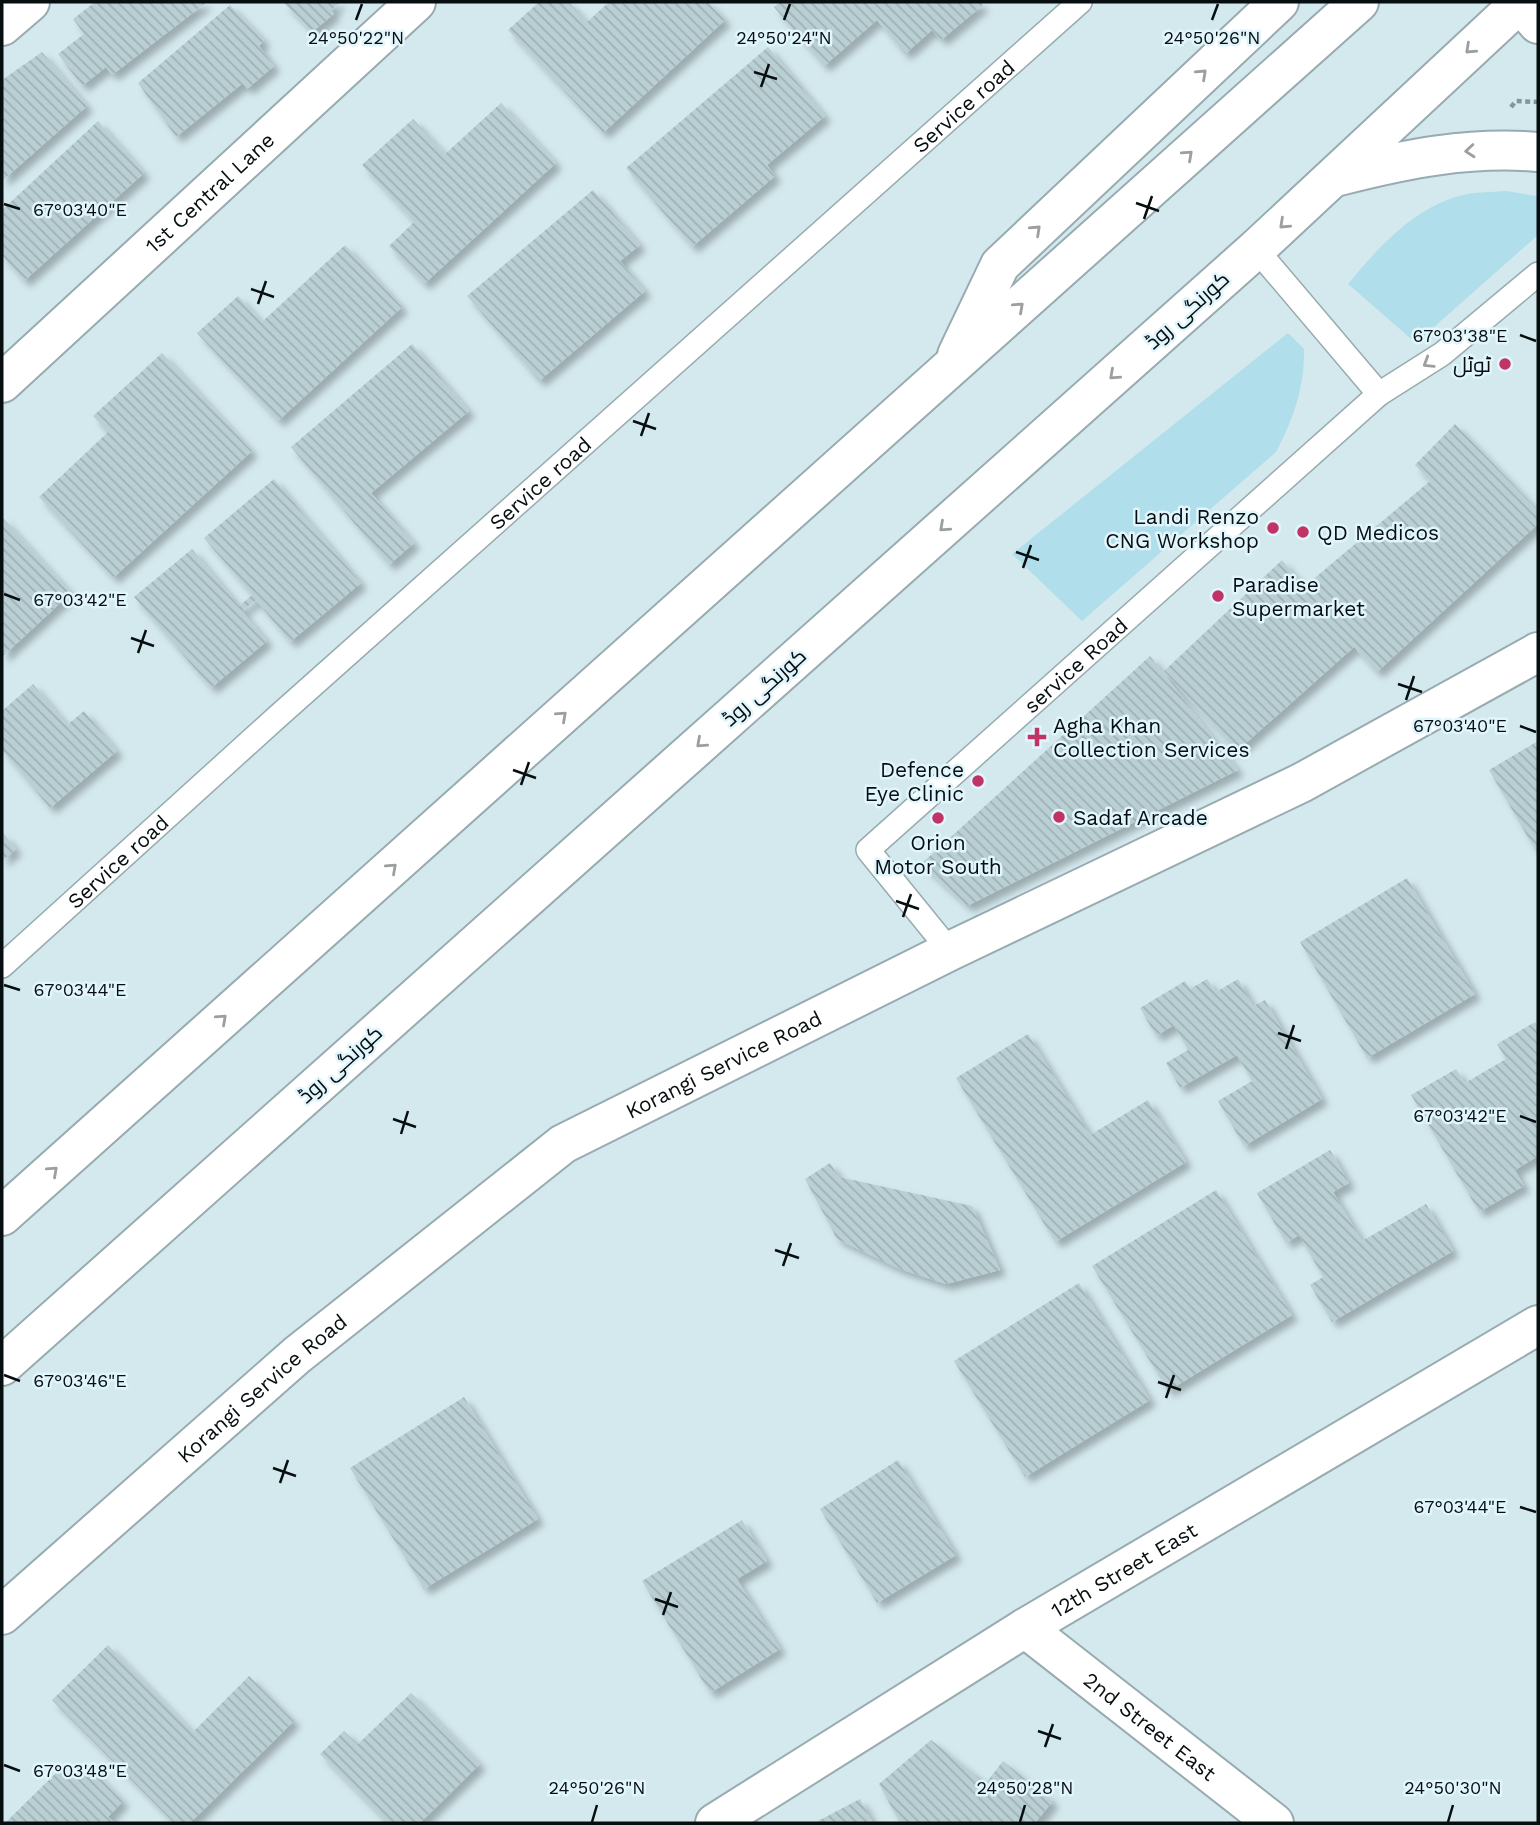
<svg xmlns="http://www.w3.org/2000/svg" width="1540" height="1825" viewBox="0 0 1540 1825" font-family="'Work Sans',Cairo,sans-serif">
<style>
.grass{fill:#b0deea}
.building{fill:url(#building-back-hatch);filter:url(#shadow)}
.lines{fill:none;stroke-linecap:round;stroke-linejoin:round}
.lane-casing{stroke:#97abb0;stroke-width:26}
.street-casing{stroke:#97abb0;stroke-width:42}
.secondary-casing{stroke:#97abb0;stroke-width:42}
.primary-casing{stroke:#97abb0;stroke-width:42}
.path{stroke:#859599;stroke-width:4.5;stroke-dasharray:5 3.5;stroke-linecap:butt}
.lane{stroke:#fff;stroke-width:23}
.street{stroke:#fff;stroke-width:38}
.secondary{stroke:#fff;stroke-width:38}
.primary{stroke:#fff;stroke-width:38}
.oneway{stroke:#9c9f9f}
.ticks{fill:none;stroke:#070e10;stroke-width:2.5}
.poi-dot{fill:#c03364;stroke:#e1f6fc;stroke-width:2.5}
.labels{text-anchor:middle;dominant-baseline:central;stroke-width:5;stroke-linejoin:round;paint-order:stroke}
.street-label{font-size:21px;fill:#070e10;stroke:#e1f6fc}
.poi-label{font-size:21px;fill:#070e10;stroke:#e1f6fc;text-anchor:start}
.ticks-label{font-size:18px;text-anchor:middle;fill:#070e10;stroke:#e1f6fc;stroke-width:5;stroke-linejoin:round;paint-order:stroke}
</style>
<defs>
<pattern id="building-back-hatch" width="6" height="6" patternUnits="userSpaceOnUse" patternTransform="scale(1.75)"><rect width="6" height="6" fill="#bacfd4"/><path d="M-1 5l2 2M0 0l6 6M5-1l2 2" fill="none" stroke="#9eb1b5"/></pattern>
<filter id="shadow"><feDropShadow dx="6" dy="6" stdDeviation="3.5" flood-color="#0004"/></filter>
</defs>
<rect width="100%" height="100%" fill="#d4e9ee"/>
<g class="grass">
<path d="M 1506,191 L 1536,196 L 1538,199 L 1538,235 L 1416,343 L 1348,284 C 1380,245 1420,201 1473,193 C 1484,192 1495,192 1506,191 Z"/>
<path d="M 1288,333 L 1304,349 C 1305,386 1293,420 1276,452 L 1082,621 L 1012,554 Z"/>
</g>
<g class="building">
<polygon points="95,2 207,2 112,75 106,67 82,86 58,54 84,34 73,19"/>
<polygon points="283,2 341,2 331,10 334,14 312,32"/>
<polygon points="539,2 569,2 587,22 609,2 708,2 725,20 603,133 508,30"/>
<polygon points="780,2 980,2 983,5 941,40 932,30 905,54 877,20 824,66 774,7"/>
<polygon points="230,5 264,40 259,46 274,66 247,89 243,83 176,137 138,83"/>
<polygon points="768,47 825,116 767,165 775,176 692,247 626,168"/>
<polygon points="42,52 87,106 2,181 2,80"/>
<polygon points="501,103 556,163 424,284 389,246 414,222 362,165 413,119 445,154"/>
<polygon points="98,121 144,173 24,281 2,255 2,210"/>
<polygon points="593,190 640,245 620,261 645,291 539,381 467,296"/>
<polygon points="345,245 402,307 278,421 197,333 238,296 262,322"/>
<polygon points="412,344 469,411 371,493 414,543 389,565 291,447"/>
<polygon points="162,353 252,451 113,578 39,497 108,432 93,416"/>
<polygon points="1455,424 1538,510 1538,524 1377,672 1354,647 1237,751 1164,671 1282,560 1304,587 1430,481 1415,465"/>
<polygon points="274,479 361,583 290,642 256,600 242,611 267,641 211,688 134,597 192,549 239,606 252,595 204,538"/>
<polygon points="2,517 71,593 2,657"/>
<polygon points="1150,656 1238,770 967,906 921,864"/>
<polygon points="33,684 67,725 84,711 117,751 50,808 2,750 2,711"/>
<polygon points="1538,741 1538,855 1489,770"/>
<polygon points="2,832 16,849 2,861"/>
<polygon points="1407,878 1475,994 1367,1058 1300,942"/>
<polygon points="1207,979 1216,992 1238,979 1253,1006 1265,1000 1322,1099 1244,1146 1218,1101 1252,1081 1237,1055 1180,1088 1166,1063 1188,1050 1174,1025 1156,1036 1140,1008 1185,981 1190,989"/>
<polygon points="1535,1022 1538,1027 1538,1156 1515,1170 1524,1186 1479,1212 1411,1095 1456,1069 1465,1083 1506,1059 1497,1044"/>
<polygon points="1028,1034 1090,1135 1148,1100 1186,1162 1055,1242 956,1078"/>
<polygon points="1330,1150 1349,1183 1333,1192 1362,1241 1426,1204 1453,1251 1332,1322 1310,1285 1323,1277 1299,1235 1286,1243 1257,1193"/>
<polygon points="830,1163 839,1177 972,1206 1000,1270 946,1284 900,1269 837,1239 805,1179"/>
<polygon points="1216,1190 1292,1315 1168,1391 1092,1266"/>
<polygon points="1079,1283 1150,1400 1025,1477 954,1361"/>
<polygon points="464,1397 538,1519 424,1589 350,1468"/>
<polygon points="898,1460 956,1555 877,1603 820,1509"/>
<polygon points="742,1520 767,1561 737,1579 780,1649 710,1693 642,1581"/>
<polygon points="108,1645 193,1732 249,1676 294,1721 190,1823 174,1823 52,1700"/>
<polygon points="411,1693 480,1764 420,1823 388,1823 320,1754 344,1731 358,1744"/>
<polygon points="931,1740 986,1783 1003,1761 1053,1801 1035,1823 900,1823 879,1784"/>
<polygon points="88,1765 123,1801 108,1817 115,1823 5,1823 61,1768 73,1780"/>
<polygon points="860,1799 873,1823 814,1823"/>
</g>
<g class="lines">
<defs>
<g id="lane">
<polyline points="1256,249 1379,394"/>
<path id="s1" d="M 950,951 L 868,850 L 1379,394 L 1442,354 L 1538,274"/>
<path id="s2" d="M 2,966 L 276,718 L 1080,2"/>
</g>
<g id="street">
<polyline points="2,26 30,2"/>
<path id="s3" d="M 2,383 L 416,2"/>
<path id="s4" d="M 1025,1628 L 1274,1823"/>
<path id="s5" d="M 715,1823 L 1025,1628 L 1538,1325"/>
</g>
<g id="secondary">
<polyline points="1519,2 1538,24"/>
<path id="s6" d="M 2,1615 L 297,1355 L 563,1144 L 950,951 L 1301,783 L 1538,652"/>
</g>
<g id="primary">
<path d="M 1339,176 C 1405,159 1470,146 1538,152"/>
<polyline points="957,355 1000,265 1279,2"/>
<polyline points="2,1216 1359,2"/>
<polyline points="2,1366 1256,249 1521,2"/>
</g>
</defs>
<use href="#lane" class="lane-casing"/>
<use href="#street" class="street-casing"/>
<use href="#secondary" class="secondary-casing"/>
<use href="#primary" class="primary-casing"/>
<polyline class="path" points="1511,107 1516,101 1538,102"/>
<use href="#lane" class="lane"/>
<use href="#street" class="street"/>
<use href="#secondary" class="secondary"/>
<use href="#primary" class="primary"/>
</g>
<defs><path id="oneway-chevron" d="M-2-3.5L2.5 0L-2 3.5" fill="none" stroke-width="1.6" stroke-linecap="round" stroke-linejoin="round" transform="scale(1.75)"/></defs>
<g class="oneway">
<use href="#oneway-chevron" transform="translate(1470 49) rotate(137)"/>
<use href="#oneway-chevron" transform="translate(1202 74) rotate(-43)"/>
<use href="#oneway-chevron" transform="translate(1470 151) rotate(175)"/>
<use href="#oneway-chevron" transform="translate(1188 155) rotate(-42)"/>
<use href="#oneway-chevron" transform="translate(1284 224) rotate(137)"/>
<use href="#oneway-chevron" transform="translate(1036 230) rotate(-43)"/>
<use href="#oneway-chevron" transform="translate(1019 307) rotate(-42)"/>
<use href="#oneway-chevron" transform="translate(1428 363) rotate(148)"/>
<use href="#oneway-chevron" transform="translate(1114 375) rotate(138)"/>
<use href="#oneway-chevron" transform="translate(944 527) rotate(138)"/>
<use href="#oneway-chevron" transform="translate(562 716) rotate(-42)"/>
<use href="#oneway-chevron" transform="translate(701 743) rotate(138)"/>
<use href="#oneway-chevron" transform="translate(392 868) rotate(-42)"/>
<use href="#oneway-chevron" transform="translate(222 1019) rotate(-42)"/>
<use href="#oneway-chevron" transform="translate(53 1171) rotate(-42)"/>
</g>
<path class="ticks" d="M 356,20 L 362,4M 784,20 L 790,4M 1212,20 L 1218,4M 754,72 L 777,79M 761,87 L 769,64M 1136,203 L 1159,211M 4,204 L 20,209M 1144,219 L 1152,196M 251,289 L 274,297M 258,304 L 266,281M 1520,335 L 1536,341M 633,421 L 656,429M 641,436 L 649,413M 1016,552 L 1039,560M 1023,568 L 1031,545M 4,594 L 20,600M 131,638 L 154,646M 138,653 L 146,630M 1398,684 L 1422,692M 1406,700 L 1414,676M 1520,726 L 1536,732M 513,770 L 536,778M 521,785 L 529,762M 896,901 L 919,909M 903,917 L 911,894M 4,985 L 20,990M 1278,1033 L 1301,1041M 1286,1049 L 1294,1025M 1520,1116 L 1536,1122M 393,1119 L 416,1127M 401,1134 L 408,1111M 775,1250 L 799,1258M 783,1266 L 791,1243M 4,1375 L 20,1381M 1158,1382 L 1181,1390M 1166,1398 L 1174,1375M 273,1468 L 296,1476M 280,1483 L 288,1460M 1520,1507 L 1536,1512M 655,1599 L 678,1607M 663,1615 L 671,1592M 1038,1731 L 1061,1739M 1045,1747 L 1053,1724M 4,1765 L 20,1771M 592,1822 L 597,1805M 1020,1822 L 1025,1805M 1448,1822 L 1453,1805"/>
<g class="poi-dot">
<circle cx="1505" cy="364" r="7"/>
<circle cx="1273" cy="528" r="7"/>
<circle cx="1303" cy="532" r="7"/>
<circle cx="1218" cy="596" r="7"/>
<path d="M1033.5 726.5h7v7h7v7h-7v7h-7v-7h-7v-7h7z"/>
<circle cx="978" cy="781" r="7"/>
<circle cx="1059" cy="817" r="7"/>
<circle cx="938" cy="818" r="7"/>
</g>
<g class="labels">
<g class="street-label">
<text stroke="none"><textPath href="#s2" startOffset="1290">Service road</textPath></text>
<text stroke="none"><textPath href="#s3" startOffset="282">1st Central Lane</textPath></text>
<text transform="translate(1187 310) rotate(-42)">کورنگی روڈ</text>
<text stroke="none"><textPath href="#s2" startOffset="723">Service road</textPath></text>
<text stroke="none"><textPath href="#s1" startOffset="408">service Road</textPath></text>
<text transform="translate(764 687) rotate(-42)">کورنگی روڈ</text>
<text stroke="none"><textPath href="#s2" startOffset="156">Service road</textPath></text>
<text transform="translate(340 1064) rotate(-42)">کورنگی روڈ</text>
<text stroke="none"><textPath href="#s6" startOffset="912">Korangi Service Road</textPath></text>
<text stroke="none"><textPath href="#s6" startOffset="345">Korangi Service Road</textPath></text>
<text stroke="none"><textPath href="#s5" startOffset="481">12th Street East</textPath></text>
<text stroke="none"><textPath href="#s4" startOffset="159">2nd Street East</textPath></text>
</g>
<g class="poi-label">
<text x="1491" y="364" text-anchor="end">ٹوٹل</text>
<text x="1259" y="516" text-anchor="end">Landi Renzo<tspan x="1259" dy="24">CNG Workshop</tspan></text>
<text x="1317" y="532">QD Medicos</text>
<text x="1232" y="584">Paradise<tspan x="1232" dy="24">Supermarket</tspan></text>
<text x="1053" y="725">Agha Khan<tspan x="1053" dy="24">Collection Services</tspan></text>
<text x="964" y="769" text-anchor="end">Defence<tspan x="964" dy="24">Eye Clinic</tspan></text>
<text x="1073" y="817">Sadaf Arcade</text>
<text x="938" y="842" text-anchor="middle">Orion<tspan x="938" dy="24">Motor South</tspan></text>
</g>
</g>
<g class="ticks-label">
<text x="784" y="44">24°50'24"N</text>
<text x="1212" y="44">24°50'26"N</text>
<text x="356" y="44">24°50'22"N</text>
<text x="80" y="216">67°03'40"E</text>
<text x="1460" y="342">67°03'38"E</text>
<text x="80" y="606">67°03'42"E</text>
<text x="1460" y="732">67°03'40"E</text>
<text x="80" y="996">67°03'44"E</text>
<text x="1460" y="1122">67°03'42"E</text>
<text x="80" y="1387">67°03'46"E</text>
<text x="1460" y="1513">67°03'44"E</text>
<text x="80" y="1777">67°03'48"E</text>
<text x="597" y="1794">24°50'26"N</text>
<text x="1025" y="1794">24°50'28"N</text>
<text x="1453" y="1794">24°50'30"N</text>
</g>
<rect width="1540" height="1825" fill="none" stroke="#070e10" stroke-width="7"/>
</svg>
